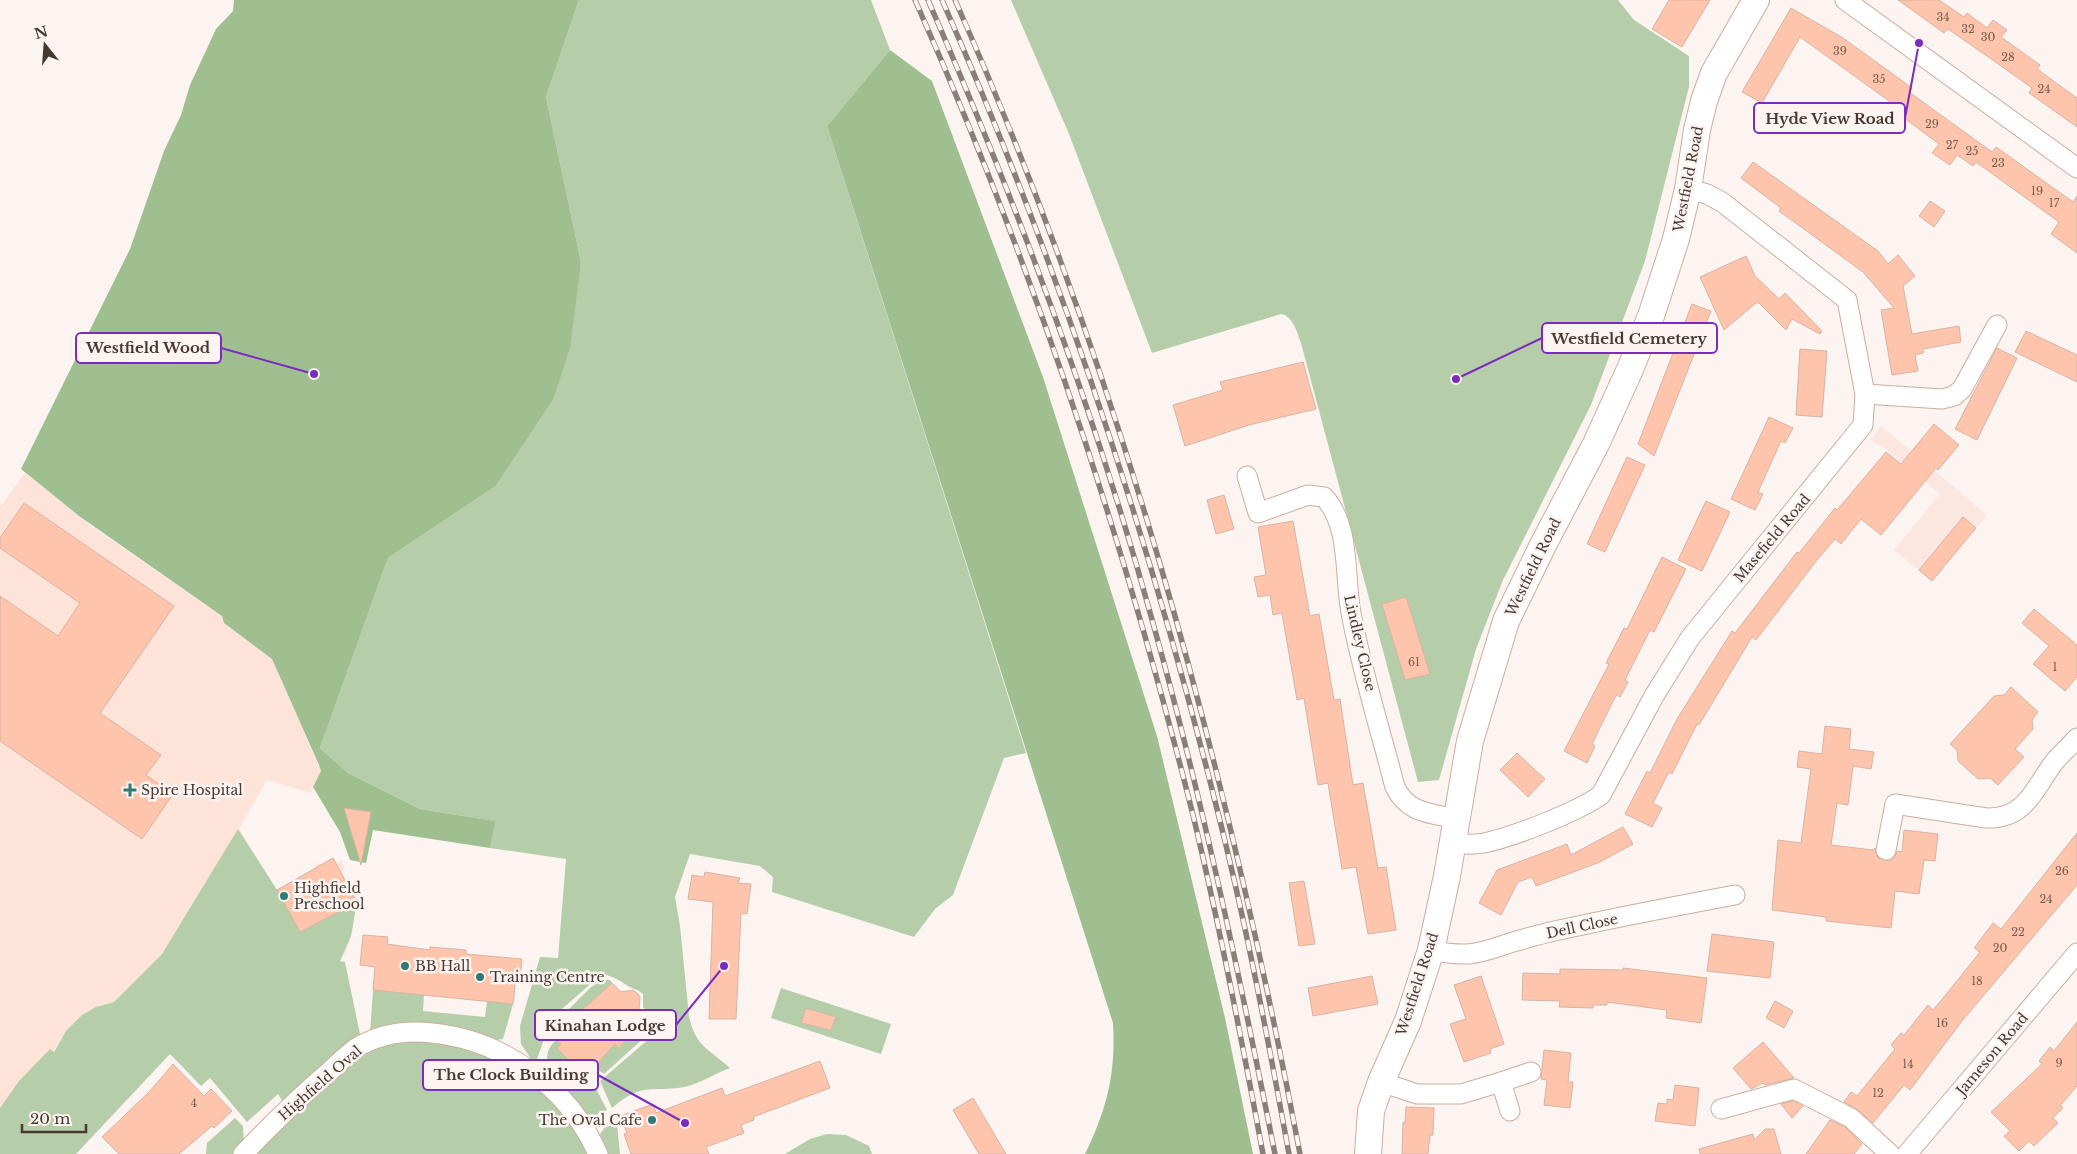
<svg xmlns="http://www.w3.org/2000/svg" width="2077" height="1154" viewBox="0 0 2077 1154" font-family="'Libre Baskerville',serif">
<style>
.commercial{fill:#fbe7e0}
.built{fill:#fee3d8}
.green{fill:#b6cdaa}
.forest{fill:#9fbf90}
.building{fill:#fec5ac;stroke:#d6b3a4}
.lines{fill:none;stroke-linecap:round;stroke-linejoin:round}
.street-casing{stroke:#ceac9c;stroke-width:21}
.secondary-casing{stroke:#ceac9c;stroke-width:28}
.street{stroke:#fff;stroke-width:19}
.secondary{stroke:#fff;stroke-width:26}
.rail-casing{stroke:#8a7e78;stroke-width:5.5}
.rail{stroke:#fcf4f1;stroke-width:4;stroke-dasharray:11;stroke-linecap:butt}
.poi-dot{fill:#307976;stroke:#fcf4f1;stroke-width:2}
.labels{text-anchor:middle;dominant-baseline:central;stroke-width:5;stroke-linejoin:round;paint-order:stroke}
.number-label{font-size:11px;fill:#755c50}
.street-label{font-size:14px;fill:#473932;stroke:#fcf4f1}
.poi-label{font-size:14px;fill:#473932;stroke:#fcf4f1;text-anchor:start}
.leader{fill:none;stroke:#7b2cbf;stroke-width:2}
.callout-dot{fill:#7b2cbf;stroke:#fcf4f1;stroke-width:2}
.callout{fill:#fcf4f1;stroke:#7b2cbf;stroke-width:2}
.callout-label{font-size:15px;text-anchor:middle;font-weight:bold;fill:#473932}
</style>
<rect width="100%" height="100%" fill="#fcf4f1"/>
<polygon class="commercial" points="1881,426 1987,515 1932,581 1894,550 1940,494 1887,450 1870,440"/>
<polygon class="built" points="25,473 94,528 222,616 224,623 272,659 321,771 311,793 267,780 239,829 277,890 316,869 314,866 319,863 321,865 330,860 333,865 341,860 345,869 340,872 357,902 351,936 346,951 340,961 208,880 162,954 114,1002 96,1007 66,1031 53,1052 51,1050 19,1081 0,1108 0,507"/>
<g class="green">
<path d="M 579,0 L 871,0 L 890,50 L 827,126 L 1026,753 L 1004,758 L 953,895 L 935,909 L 914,937 L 772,892 L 773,877 L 760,866 L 690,854 L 675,897 L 680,926 L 689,1016 C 695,1046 709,1049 730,1068 C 715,1073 700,1084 684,1087 C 649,1093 644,1081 612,1108 L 600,1081 L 658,1031 L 660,1024 L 643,1007 L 643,994 C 636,988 631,989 625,984 C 617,979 612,976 602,974 L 555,1015 L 549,1025 L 535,1065 L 521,1044 L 520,1026 L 540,957 L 558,958 L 566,859 L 490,848 L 494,821 L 420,809 L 348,773 L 320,748 L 388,558 L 496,486 L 553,400 L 581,262 L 546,97 Z"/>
<path d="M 1011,0 L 1618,0 L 1634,20 L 1689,56 L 1689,87 L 1645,261 L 1591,405 L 1503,580 L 1476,649 L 1439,780 L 1418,782 L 1301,343 C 1297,332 1293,316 1281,314 L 1152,353 L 1069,134 Z"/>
<polygon points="238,829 277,890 300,932 357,902 351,936 340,961 345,962 361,1039 284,1104 278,1094 247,1122 210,1078 201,1086 170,1054 76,1154 0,1154 0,1108 19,1081 50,1049 54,1052 66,1031 82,1015 96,1007 114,1002 162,954"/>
<polygon points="602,979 610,980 612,983 581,1011 587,1017 560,1034 556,1025 558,1020 590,988"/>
<polygon points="781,988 891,1024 881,1054 771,1018"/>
<path d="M 373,990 L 424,995 L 423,1011 L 485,1017 L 487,1001 L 513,1004 L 503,1039 C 487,1043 461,1028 443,1025 C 419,1023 393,1030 370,1034 Z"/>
<polygon points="651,1022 656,1027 604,1074 594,1067 612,1041 619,1048 633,1033 636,1036"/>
<path d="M 414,1037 C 432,1040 454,1040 471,1047 C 525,1068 560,1105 589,1154 L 252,1154 L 356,1059 L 373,1048 Z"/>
<path d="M 556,1040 L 561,1044 L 557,1048 L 580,1071 L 583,1068 L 588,1073 C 567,1096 530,1064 556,1040 Z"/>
<polygon points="593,1083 607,1110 590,1118 584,1115 561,1090 565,1087"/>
<polygon points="235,1118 243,1126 244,1144 234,1154 206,1154 207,1143"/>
<polygon points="617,1124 620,1154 608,1154 600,1134 605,1127"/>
<polygon points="827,1134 846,1135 869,1146 872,1154 785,1154 810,1139"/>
</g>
<g class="forest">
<polygon points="234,0 579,0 546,97 581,262 570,348 553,400 496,486 388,558 320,748 348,773 420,809 495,821 490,848 373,830 366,863 350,860 340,832 313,787 321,771 319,765 272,659 224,623 222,616 79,516 21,469 130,249 164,151 181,115 190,85 216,29 233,11"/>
<path d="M 890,50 L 932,81 L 1043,377 L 1157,736 L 1225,1018 L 1253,1154 L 1085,1154 C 1107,1109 1116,1073 1113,1023 L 827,126 Z"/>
</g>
<g class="building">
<polygon points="1669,0 1710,0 1682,47 1652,29"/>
<polygon points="1898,0 1939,0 1964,17 1967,13 1987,28 1993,20 2007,30 2001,37 2040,65 2037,69 2077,98 2077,127 2029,93 2032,88 1987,56 1948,29 1944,33"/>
<polygon points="1791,8 1843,38 1912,88 1909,92 1992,152 1996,147 2073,202 2077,196 2077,253 2051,234 2059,222 1976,162 1973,166 1957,155 1950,165 1932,153 1939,144 1900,115 1903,111 1800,37 1762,103 1742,92"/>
<polygon points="1753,162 1878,251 1888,264 1898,255 1915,276 1903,286 1912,334 1959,326 1961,342 1923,349 1923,353 1915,355 1918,371 1892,375 1881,310 1894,308 1863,272 1779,211 1781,208 1741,178"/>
<polygon points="1930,201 1945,211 1934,227 1919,216"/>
<polygon points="1746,256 1755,276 1779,299 1785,293 1822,331 1820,334 1792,319 1786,330 1759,303 1756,303 1724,330 1700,277"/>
<polygon points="1692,304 1711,311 1654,456 1638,444"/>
<polygon points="2026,331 2077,355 2077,382 2015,352"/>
<polygon points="1997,348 2017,358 1977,440 1955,429"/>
<polygon points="1800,349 1827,351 1822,417 1796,415"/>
<polygon points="1303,362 1316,409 1249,425 1185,446 1173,405 1223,390 1220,382"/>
<polygon points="1769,417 1793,428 1785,443 1781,441 1758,492 1763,494 1755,510 1731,499"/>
<polygon points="1934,424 1959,445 1938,470 1936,468 1881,535 1861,519 1841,544 1835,539 1817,560 1756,640 1752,637 1699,725 1697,724 1672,774 1669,772 1653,803 1662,808 1652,827 1625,814 1647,771 1650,773 1677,719 1732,631 1735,633 1797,552 1799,553 1835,508 1837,510 1886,452 1901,464"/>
<polygon points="1627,457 1645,465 1605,552 1587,544"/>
<polygon points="1224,495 1234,529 1216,534 1207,500"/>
<polygon points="1706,501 1730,512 1702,571 1678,560"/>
<polygon points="24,503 174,606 100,713 161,755 146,775 173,794 142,839 0,741 0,596 58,636 80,603 0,548 0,538"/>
<polygon points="1963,517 1976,528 1932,581 1919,570"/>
<polygon points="1293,521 1310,616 1319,614 1334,700 1340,699 1353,785 1363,783 1378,868 1386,867 1396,930 1368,934 1356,867 1342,869 1328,783 1318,785 1304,698 1297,700 1282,613 1273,615 1270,595 1258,597 1254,577 1266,575 1258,527"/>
<polygon points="1662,557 1686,569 1654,632 1650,630 1625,680 1628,682 1620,697 1616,695 1592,744 1595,746 1587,763 1564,751 1609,664 1606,663 1624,628 1627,629"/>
<polygon points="1406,597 1430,674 1405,680 1382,604"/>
<polygon points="2034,609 2077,645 2077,677 2065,691 2033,664 2049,646 2022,623"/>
<polygon points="2011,687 2038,712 2032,720 2033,729 2015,749 2024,757 1998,785 1990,778 1978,779 1958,761 1957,750 1950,744 1994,696 2004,695"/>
<polygon points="1825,726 1851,729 1849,749 1874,752 1871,769 1853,766 1848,805 1837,803 1831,845 1873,850 1875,848 1878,858 1889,861 1895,857 1897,851 1902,852 1904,830 1938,834 1935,861 1924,860 1919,894 1895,891 1891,928 1826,921 1826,917 1772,910 1778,840 1801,843 1811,769 1797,767 1799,751 1822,754"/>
<polygon points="1517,753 1545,779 1528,797 1500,770"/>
<polygon points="344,808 371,812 361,865"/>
<polygon points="1623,827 1633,844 1600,862 1536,886 1532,877 1518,882 1501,915 1479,903 1497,870 1567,844 1571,855"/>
<polygon points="2077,833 2077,885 1962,1021 1910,1090 1904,1085 1873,1123 1858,1110 1844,1102 1851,1092 1857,1096 1895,1049 1891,1045 1901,1033 1904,1035 1928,1005 1933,1010 1944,997 1980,952 1974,948 1993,923 2001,929"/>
<polygon points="333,858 357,902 300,932 277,890"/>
<polygon points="705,872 740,878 738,883 751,884 747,914 741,913 736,1019 709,1019 713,902 688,899 692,875 704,877"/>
<polygon points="1304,881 1315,944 1299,946 1289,883"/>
<polygon points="1712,934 1774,942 1770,978 1707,971"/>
<polygon points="363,935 388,937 387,944 430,950 430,947 466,950 466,954 522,959 520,978 516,977 513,1004 373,990 375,967 360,965"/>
<polygon points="1623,968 1707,978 1701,1023 1666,1018 1667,1010 1607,1002 1607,1005 1593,1005 1593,1008 1559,1007 1560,1001 1522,1000 1523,973 1560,974 1560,969 1623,970"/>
<polygon points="1372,976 1378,1004 1313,1016 1308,988"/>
<polygon points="1481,976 1504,1044 1490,1049 1491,1053 1464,1062 1450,1024 1466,1019 1454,985"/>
<polygon points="612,983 621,992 633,990 637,993 640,997 639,1009 651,1022 636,1037 633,1033 618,1048 615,1044 588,1074 583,1068 580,1071 557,1048 561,1044 556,1040 582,1012 581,1011"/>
<polygon points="1775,1001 1793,1011 1784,1028 1766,1018"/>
<polygon points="806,1008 836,1017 831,1030 801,1023"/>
<polygon points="2077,1022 2077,1086 2060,1106 2063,1108 2053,1118 2058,1123 2034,1146 2029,1141 2019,1151 2004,1136 2010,1131 1991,1112 2042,1064 2039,1061 2050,1047 2054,1051"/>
<polygon points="1763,1042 1794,1078 1765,1085 1763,1083 1751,1089 1733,1068"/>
<polygon points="1544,1050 1571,1053 1568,1082 1573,1082 1570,1108 1544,1105 1547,1080 1541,1079"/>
<polygon points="820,1061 830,1088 753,1117 754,1120 741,1125 744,1133 706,1147 709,1154 631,1154 624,1134 627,1133 620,1116 653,1104 656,1113 722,1088 725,1096"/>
<polygon points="173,1064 204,1096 211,1089 232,1111 214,1128 212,1126 179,1154 119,1154 102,1137 150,1091"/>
<polygon points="1675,1085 1699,1088 1695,1126 1655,1121 1658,1103 1667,1104 1667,1099 1673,1100"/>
<polygon points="973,1098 1006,1154 979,1154 953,1110"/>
<polygon points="1793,1101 1803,1106 1792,1118 1781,1104"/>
<polygon points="1406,1107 1434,1108 1433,1135 1430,1135 1428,1154 1402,1154 1403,1122 1405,1123"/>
<polygon points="1830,1120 1845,1127 1862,1144 1854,1154 1806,1154"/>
<polygon points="1765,1129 1774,1129 1781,1154 1700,1154 1699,1149 1753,1134 1754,1140"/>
</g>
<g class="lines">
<defs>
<g id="street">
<polyline points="1845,0 2077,168"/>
<polyline points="1865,394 1942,399 1954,396 1962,389 1997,325"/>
<path d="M 1247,476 L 1258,513 L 1308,495 L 1324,497 C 1351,526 1344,576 1351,613 C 1362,672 1380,729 1395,787 C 1408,814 1431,813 1457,819"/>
<path d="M 1453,842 C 1464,845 1473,845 1484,843 C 1513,837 1577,812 1601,795 L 1654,696 L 1690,638 L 1863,425 L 1865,394 L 1847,300 L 1722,202 L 1707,194 L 1688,189"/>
<path d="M 1886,850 L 1895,804 L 1986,818 C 2027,819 2034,788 2055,761 C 2062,753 2070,746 2077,738"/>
<path d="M 1431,950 C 1477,960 1483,950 1524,939 C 1546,932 1569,928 1592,923 C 1639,913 1687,904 1735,895"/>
<polyline points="1381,1082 1417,1094 1461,1094 1501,1082 1510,1111"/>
<polyline points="1501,1082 1531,1072"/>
<polyline points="1721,1109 1794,1089 1851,1118 1890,1154"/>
<path d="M 243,1154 C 271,1125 299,1097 330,1071 C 338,1063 347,1055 356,1048 C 379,1034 406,1030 432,1033 C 504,1040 569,1088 598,1154"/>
<polyline points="1907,1154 2077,953"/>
</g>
<polyline id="secondary" points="1368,1154 1371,1111 1381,1082 1408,1021 1431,950 1447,876 1470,741 1506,621 1543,545 1596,444 1631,367 1651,316 1676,239 1688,189 1697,130 1704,101 1714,73 1756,0"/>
</defs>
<use href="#street" class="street-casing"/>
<use href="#secondary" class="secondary-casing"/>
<use href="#street" class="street"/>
<use href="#secondary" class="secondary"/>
<defs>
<g id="rail">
<path d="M 915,0 C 1032,263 1123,536 1193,815 C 1220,927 1242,1041 1263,1154"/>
<path d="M 928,0 C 1015,199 1093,406 1151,616 C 1201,793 1239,973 1275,1154"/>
<path d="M 942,0 C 1057,260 1148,533 1217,809 C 1246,923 1268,1039 1289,1154"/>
<path d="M 955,0 C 1119,369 1225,758 1300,1154"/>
</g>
</defs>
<use href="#rail" class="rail-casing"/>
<use href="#rail" class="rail"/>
</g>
<g class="poi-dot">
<path d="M127.5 782.5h5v5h5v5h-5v5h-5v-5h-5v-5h5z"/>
<circle cx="284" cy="896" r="5"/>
<circle cx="405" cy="966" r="5"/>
<circle cx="480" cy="977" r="5"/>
<circle cx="652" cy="1120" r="5"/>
</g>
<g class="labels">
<g class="number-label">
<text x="1943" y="17">34</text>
<text x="1968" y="29">32</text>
<text x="1988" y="37">30</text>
<text x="1840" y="51">39</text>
<text x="2008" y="57">28</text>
<text x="1879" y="79">35</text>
<text x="2044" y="89">24</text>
<text x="1932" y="124">29</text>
<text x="1952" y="145">27</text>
<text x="1972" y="151">25</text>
<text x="1998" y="163">23</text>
<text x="2037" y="191">19</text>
<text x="2054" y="203">17</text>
<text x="1414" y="662">61</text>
<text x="2055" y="667">1</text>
<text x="2062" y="871">26</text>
<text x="2046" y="899">24</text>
<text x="2018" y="932">22</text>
<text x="2000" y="948">20</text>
<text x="1977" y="981">18</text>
<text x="1942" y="1023">16</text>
<text x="2059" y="1063">9</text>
<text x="1908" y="1064">14</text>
<text x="1878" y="1093">12</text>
<text x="194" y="1103">4</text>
</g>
<g class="street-label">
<text transform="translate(1688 179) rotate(-79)">Westfield Road</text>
<text transform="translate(1772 538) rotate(-50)">Masefield Road</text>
<text transform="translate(1533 567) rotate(-64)">Westfield Road</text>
<text transform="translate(1360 643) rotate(77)">Lindley Close</text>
<text transform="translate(1582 926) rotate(-12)">Dell Close</text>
<text transform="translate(1417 984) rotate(-72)">Westfield Road</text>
<text transform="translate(1992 1054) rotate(-50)">Jameson Road</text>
<text transform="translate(320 1083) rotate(-41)">Highfield Oval</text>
</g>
<g class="poi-label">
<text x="141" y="790">Spire Hospital</text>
<text x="294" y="888">Highfield<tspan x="294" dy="16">Preschool</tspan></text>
<text x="415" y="966">BB Hall</text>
<text x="490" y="977">Training Centre</text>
<text x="642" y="1120" text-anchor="end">The Oval Cafe</text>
</g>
</g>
<path class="leader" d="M1919 43L1905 118M1456 379L1542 338M314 374L221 348M724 966L676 1025M685 1123L598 1075"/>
<g class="callout-dot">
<circle cx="1919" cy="43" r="5"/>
<circle cx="1456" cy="379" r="5"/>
<circle cx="314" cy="374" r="5"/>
<circle cx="724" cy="966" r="5"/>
<circle cx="685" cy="1123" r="5"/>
</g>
<g class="callout">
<rect x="1754" y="103" width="151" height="30" rx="5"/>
<rect x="1542" y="323" width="175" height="30" rx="5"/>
<rect x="76" y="333" width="145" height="30" rx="5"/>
<rect x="535" y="1010" width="141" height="30" rx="5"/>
<rect x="423" y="1060" width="175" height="30" rx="5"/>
</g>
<g class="callout-label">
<text x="1830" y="124">Hyde View Road</text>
<text x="1629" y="344">Westfield Cemetery</text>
<text x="148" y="353">Westfield Wood</text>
<text x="605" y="1031">Kinahan Lodge</text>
<text x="511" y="1080">The Clock Building</text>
</g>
<g transform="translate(45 45) rotate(343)" stroke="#fcf4f1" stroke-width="4" paint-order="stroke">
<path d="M0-4L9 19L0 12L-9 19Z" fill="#473932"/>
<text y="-8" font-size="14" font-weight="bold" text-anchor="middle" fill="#473932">N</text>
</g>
<path d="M22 1124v8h64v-8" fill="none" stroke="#473932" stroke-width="2.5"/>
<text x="30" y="1124" font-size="15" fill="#473932" stroke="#fcf4f1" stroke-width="4" paint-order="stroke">20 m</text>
</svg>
